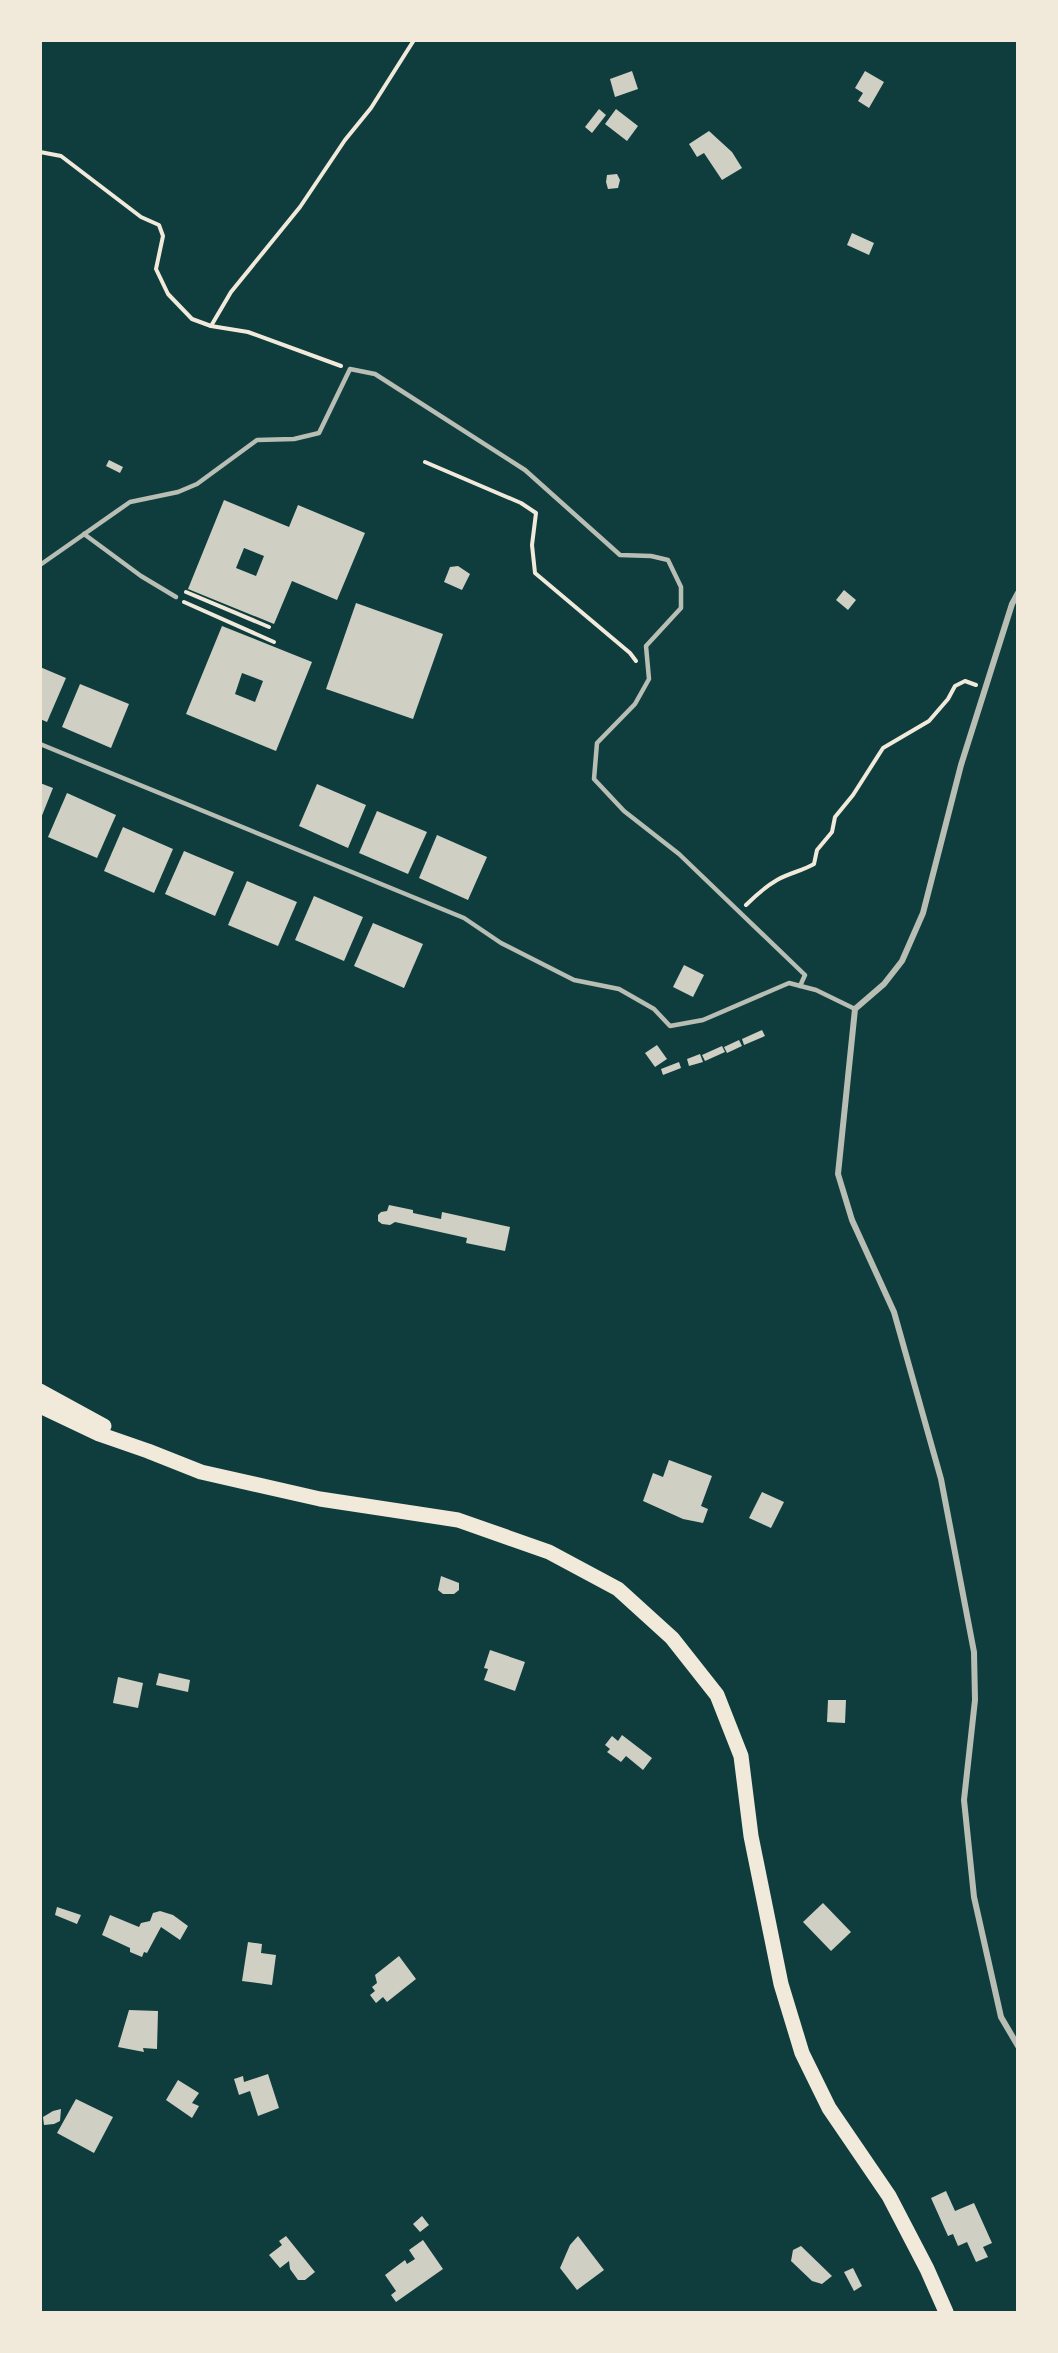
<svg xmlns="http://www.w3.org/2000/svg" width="1058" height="2353" viewBox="0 0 1058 2353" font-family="'Public Sans',sans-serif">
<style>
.building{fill:#cfcfc3;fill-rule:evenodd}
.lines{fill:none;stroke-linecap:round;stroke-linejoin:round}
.path{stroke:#f1e9da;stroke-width:4}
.service{stroke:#b8beb3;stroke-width:4.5}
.minor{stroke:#b8beb3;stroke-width:6}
.primary{stroke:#f1e9da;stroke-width:15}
</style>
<rect width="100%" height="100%" fill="#0f3d3e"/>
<g class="building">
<polygon points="632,71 638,89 615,97 610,79"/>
<polygon points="865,71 884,82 869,108 858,101 863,93 855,88"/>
<polygon points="599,109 606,115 592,133 585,127"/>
<polygon points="616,109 638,126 627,141 605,124"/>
<polygon points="709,131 732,152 742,168 722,180 704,153 697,157 689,144"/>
<polygon points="617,174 620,180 618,188 608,189 606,182 607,175"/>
<polygon points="852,233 874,243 869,255 847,245"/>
<polygon points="109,460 123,467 120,473 106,466"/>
<path d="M 224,500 L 289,527 L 298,505 L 365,533 L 337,600 L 292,581 L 274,624 L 188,589 ZM 244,548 L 264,556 L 256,576 L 236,568 Z"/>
<polygon points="458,566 470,574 462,590 444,582 450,567"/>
<polygon points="844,590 856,600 848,610 836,600"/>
<polygon points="356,603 443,634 413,719 326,689"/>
<path d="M 222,626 L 312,662 L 276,751 L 186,714 ZM 242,673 L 263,681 L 255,702 L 235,694 Z"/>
<polygon points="40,667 66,678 47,722 40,719"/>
<polygon points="80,684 129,704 111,748 62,727"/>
<polygon points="40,783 53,788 41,818 40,818"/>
<polygon points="317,784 366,805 348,848 299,826"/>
<polygon points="67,793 116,815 97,858 48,837"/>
<polygon points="377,811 427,832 408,874 359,853"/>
<polygon points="123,827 173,849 154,893 104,871"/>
<polygon points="437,835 487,857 468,900 419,878"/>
<polygon points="184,851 234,872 215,916 165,894"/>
<polygon points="247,881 297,902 278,946 228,925"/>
<polygon points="314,896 363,917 344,961 295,940"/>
<polygon points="373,923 423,944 404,988 354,966"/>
<polygon points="684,965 704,975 693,997 673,987"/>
<polygon points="762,1030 765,1036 744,1045 742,1039"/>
<polygon points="739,1040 742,1046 727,1053 724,1047"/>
<polygon points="657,1045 667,1059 655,1067 645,1053"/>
<polygon points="722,1046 725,1052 705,1061 702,1055"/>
<polygon points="700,1054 703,1062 689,1066 687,1059"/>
<polygon points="679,1062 681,1068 663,1075 661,1069"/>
<polygon points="389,1205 413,1210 413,1213 441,1219 442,1212 510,1227 505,1251 466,1243 467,1238 395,1222 390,1225 382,1224 378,1221 378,1215 381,1212 387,1211"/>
<polygon points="669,1460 712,1476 701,1506 708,1509 703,1523 683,1519 643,1501 653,1473 663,1477"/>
<polygon points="762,1492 784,1502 771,1528 749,1518"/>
<polygon points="441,1576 459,1583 459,1590 454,1594 443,1594 438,1590"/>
<polygon points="490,1650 525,1662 515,1691 484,1680 488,1669 484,1668"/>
<polygon points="159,1673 190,1680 188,1692 156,1685"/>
<polygon points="118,1677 143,1683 138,1708 113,1703"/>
<polygon points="828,1700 846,1700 845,1723 827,1722"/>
<polygon points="622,1735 652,1758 643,1770 626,1756 621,1762 607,1752 610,1749 605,1745 612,1736 618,1741"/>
<polygon points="823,1903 851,1932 831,1951 803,1922"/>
<polygon points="57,1907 81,1915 77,1924 55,1915"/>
<polygon points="160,1911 173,1915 188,1926 180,1940 161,1927 147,1953 144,1952 142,1957 130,1952 130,1948 102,1935 110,1915 139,1927 141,1923 150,1921 153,1913"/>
<polygon points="248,1942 262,1944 261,1953 276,1955 272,1985 242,1981"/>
<polygon points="399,1956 416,1979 387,2002 383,1997 376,2003 370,1995 375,1991 372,1987 377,1983 375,1975"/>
<polygon points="129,2010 158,2011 157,2049 143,2048 144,2052 118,2047"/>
<polygon points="268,2074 279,2108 258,2116 250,2091 239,2095 234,2079 243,2076 244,2082"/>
<polygon points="178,2080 199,2093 192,2103 199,2106 192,2118 166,2100"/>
<polygon points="76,2099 113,2117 94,2153 57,2133"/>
<polygon points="61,2109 60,2121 54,2124 44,2125 43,2117 53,2111"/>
<polygon points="946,2191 955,2211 974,2203 992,2243 983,2247 988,2257 976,2262 967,2242 958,2246 953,2234 948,2236 931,2198"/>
<polygon points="422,2216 429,2225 420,2232 413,2224"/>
<polygon points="286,2236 315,2272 305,2280 298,2280 290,2269 289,2261 280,2268 269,2255 282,2245 279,2241"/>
<polygon points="578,2236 604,2270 577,2290 560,2268 570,2245"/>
<polygon points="423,2240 443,2269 396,2302 391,2295 396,2291 385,2275 405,2260 407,2264 415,2259 409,2250"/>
<polygon points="801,2246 832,2276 822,2284 812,2281 791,2261 793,2250"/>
<polygon points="853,2268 862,2286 854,2291 844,2272"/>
</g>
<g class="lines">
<g class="path">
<polyline points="40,152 61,156 141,217 159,225 163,236 156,269 168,294 192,319 211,326 231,292 300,207 345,140 371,108 414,40"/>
<polyline points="211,326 248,332 341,366"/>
<polyline points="425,462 521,503 536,513 532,545 535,573 630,653 636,661"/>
<polyline points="186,592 269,627"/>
<polyline points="184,602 274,642"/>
<path d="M 746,905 C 756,895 765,887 777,880 C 789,873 802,871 814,864 L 817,850 L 832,832 L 835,817 L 853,795 L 883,748 L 929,721 L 948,699 L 955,686 L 965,681 L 976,685"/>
</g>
<g class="service">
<polyline points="84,534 141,576 176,597"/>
<polyline points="40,565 130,502 178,492 197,484 257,440 294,439 319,433 350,369 375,374 525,470 620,555 651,556 668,560 681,587 681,608 646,646 649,679 635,704 597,743 594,779 624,811 679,854 805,975 800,986"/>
<polyline points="40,744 464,918 501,943 574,980 619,989 654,1009 670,1026 703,1020 789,983 816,990 855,1009"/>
</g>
<polyline class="minor" points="1018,593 1012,604 961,765 923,913 902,961 884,984 855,1009 838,1174 852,1220 894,1312 941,1479 974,1652 975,1700 964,1800 974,1897 1001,2017 1018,2046"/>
<g class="primary">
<polyline points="40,1391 104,1426"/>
<polyline points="40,1406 99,1434 148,1451 201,1472 320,1499 458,1520 549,1552 618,1589 672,1638 717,1695 741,1756 751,1836 781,1984 802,2053 829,2108 889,2196 927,2269 946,2312"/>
</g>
</g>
<rect width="1058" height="2353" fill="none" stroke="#f1e9da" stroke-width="84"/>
</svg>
